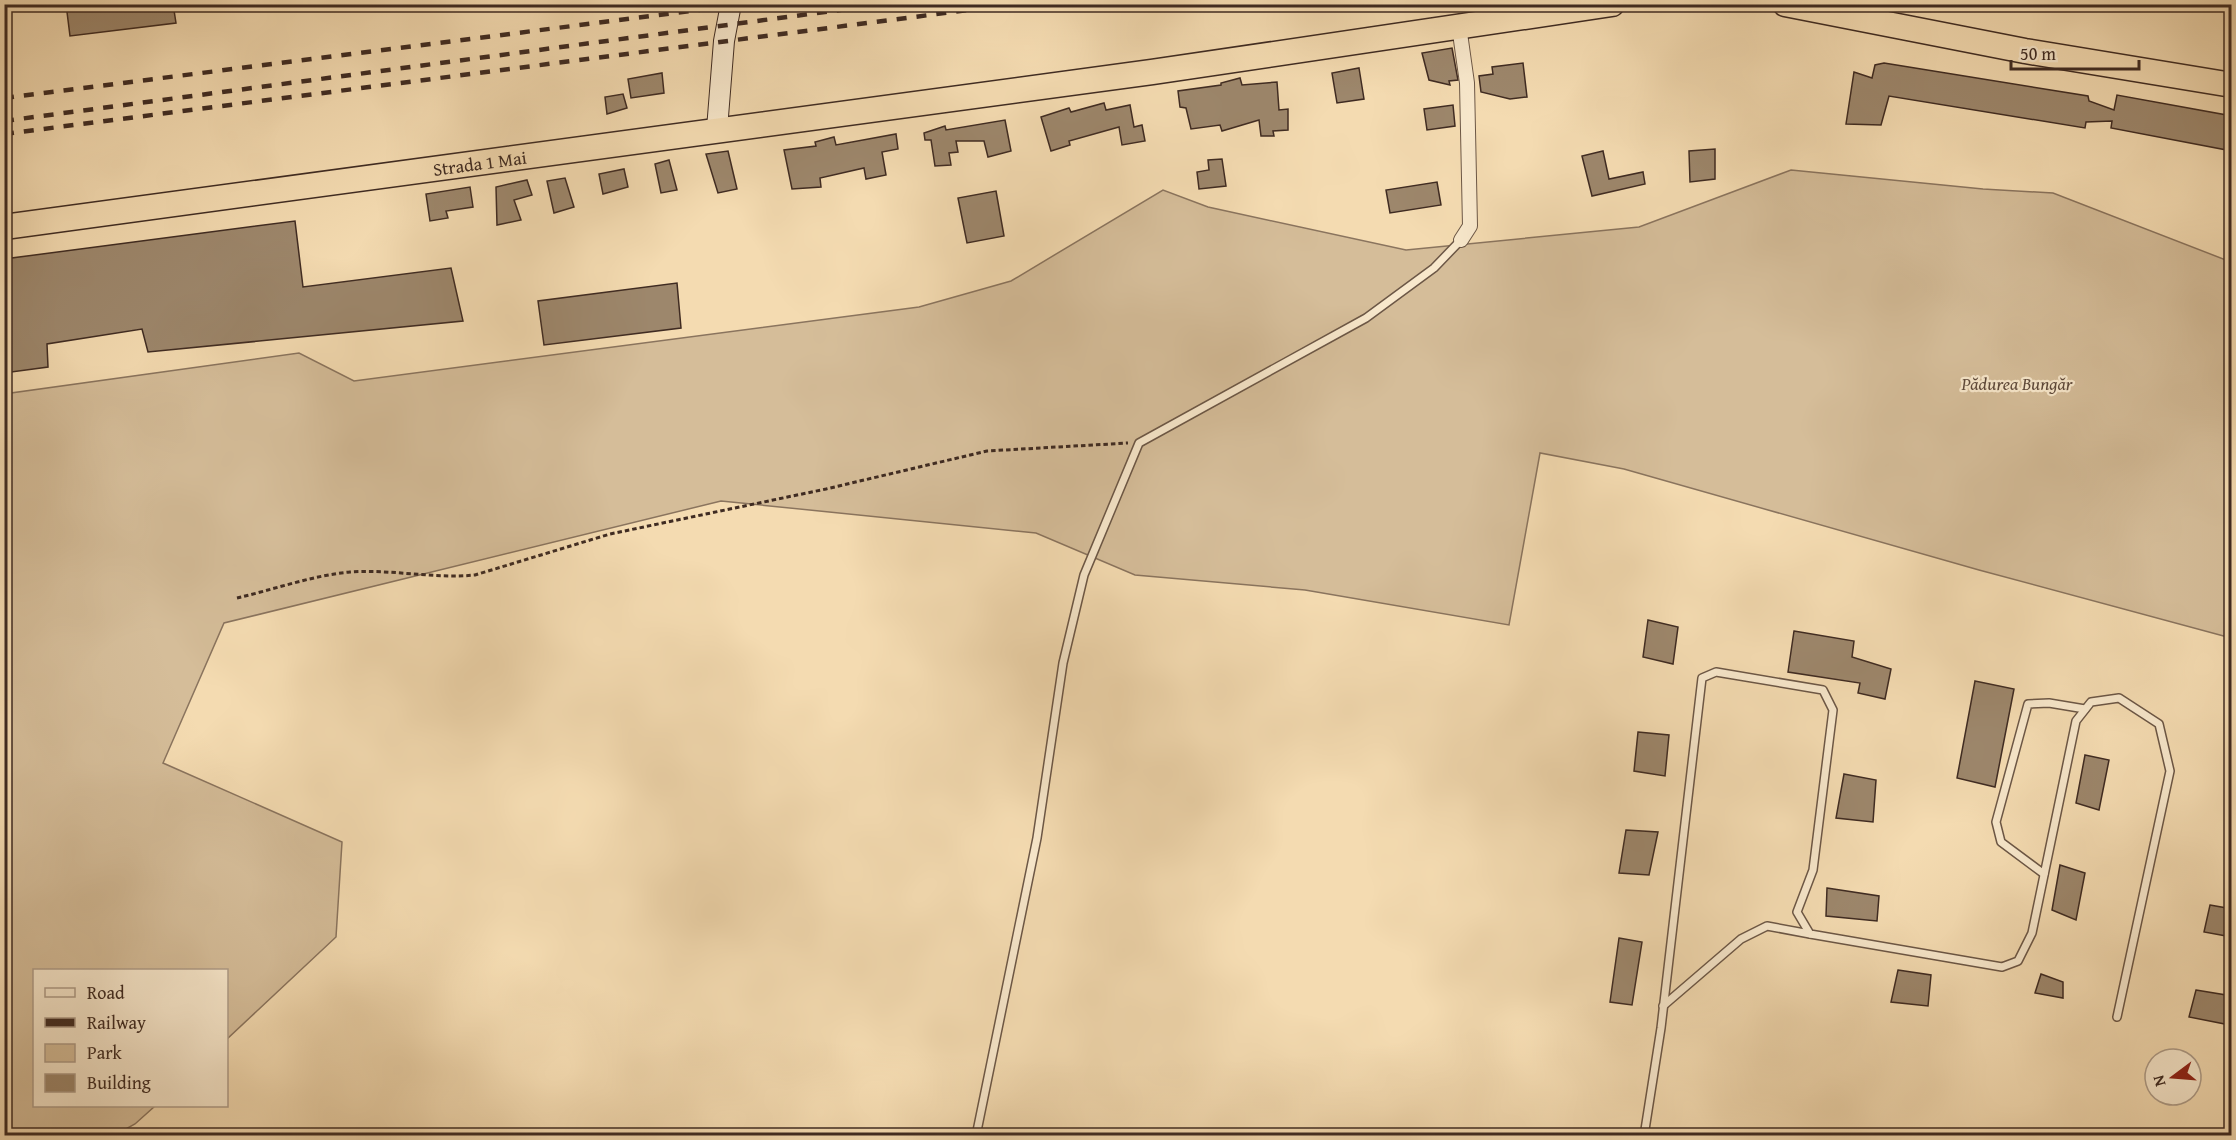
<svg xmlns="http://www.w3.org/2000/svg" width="2236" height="1140" viewBox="0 0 2236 1140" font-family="'Gentium Book Plus',serif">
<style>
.green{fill:#d5bd99;stroke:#8a745e;stroke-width:1.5}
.building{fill:#9d876c;stroke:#3f2b22;stroke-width:1.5}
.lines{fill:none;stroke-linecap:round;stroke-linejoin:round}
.lane-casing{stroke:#6c5746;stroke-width:10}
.street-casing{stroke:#6c5746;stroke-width:16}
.secondary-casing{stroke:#3f2b22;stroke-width:22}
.highway-casing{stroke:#3f2b22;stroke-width:27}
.path{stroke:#3f2b22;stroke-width:3;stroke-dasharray:4.5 3;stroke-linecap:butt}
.lane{stroke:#f8e8cc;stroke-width:7}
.street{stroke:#f8e8cc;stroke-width:14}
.secondary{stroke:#f8e8cc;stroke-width:20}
.highway{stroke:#f4dbb1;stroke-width:24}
.rail{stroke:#3f2b22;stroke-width:4.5;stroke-dasharray:10 10;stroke-linecap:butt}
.labels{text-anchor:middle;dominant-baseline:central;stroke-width:4.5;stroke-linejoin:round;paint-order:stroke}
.street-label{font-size:18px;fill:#3f2b22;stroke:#f8e8cc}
.park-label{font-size:18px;font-style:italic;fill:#5d483a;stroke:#f8e8cc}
</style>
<rect width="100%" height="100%" fill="#f4dbb1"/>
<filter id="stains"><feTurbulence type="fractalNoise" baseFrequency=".00333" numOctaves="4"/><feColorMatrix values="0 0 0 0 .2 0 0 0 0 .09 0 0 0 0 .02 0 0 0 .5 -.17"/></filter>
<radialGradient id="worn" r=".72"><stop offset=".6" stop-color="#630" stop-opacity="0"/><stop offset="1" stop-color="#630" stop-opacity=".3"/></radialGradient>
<polygon class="green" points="1791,170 1983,189 2053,193 2231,262 2231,638 1979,570 1624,469 1540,453 1509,625 1305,590 1135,575 1036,533 721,501 224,623 163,763 342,842 336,937 227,1039 226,970 34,970 34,1106 155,1106 135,1124 115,1135 5,1135 4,394 299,353 354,381 919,307 1011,281 1163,190 1208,207 1406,250 1639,227"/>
<g class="building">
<polygon points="66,4 173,4 176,23 70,36"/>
<polygon points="1452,48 1458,80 1449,81 1450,85 1429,80 1422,53"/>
<polygon points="1523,63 1527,97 1510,99 1481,92 1479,76 1493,74 1492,67"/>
<polygon points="1884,63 2088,96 2089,101 2114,110 2117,95 2232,116 2232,151 2111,128 2112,121 2086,122 2085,128 1889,96 1881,125 1846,124 1854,72 1872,78 1875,65"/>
<polygon points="1359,68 1364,99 1337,103 1332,73"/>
<polygon points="662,73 664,93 631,98 628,79"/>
<polygon points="1240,78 1242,85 1277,82 1279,110 1288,109 1288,130 1273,131 1274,136 1261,136 1259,120 1222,131 1220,125 1191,129 1186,108 1180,107 1178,91 1221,85 1221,83"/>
<polygon points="623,94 627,108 607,114 605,97"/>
<polygon points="1104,103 1106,110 1130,105 1134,127 1142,125 1145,141 1122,145 1119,127 1069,141 1070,145 1051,151 1041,117 1069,108 1071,112"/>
<polygon points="1453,105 1455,126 1427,130 1424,109"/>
<polygon points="1005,120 1011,151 988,157 984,141 956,141 958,152 949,153 951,165 935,166 931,140 925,140 924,133 945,126 946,130"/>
<polygon points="896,134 898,149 882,152 886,175 866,179 864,168 820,178 821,187 792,189 784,150 816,146 815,142 834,137 836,145"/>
<polygon points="1715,149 1715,179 1690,182 1689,151"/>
<polygon points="728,151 737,189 718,193 706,154"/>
<polygon points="1603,151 1609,179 1643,172 1645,184 1592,196 1582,156"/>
<polygon points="1222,159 1226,186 1199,189 1197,172 1209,170 1208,160"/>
<polygon points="669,160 677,190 661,193 655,164"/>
<polygon points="624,169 628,187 603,194 599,174"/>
<polygon points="565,178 574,207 554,213 547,181"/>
<polygon points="527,180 532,195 514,200 521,220 497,225 496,187"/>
<polygon points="1437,182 1441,205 1390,213 1386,190"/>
<polygon points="470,187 473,207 446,211 448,218 430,221 426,194"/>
<polygon points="996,191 1004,236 967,243 958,198"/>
<polygon points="295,221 303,287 451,268 463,321 148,352 142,329 47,344 48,367 4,373 4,259"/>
<polygon points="677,283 681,328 544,345 538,301"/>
<polygon points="1648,620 1678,627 1673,664 1643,657"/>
<polygon points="1794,631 1854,641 1852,657 1891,669 1885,699 1858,693 1860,683 1788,672"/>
<polygon points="1975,681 2014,689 1995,787 1957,778"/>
<polygon points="1638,732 1669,735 1665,776 1634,771"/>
<polygon points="2085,755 2109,760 2099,810 2076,803"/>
<polygon points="1844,774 1876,780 1873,822 1836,818"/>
<polygon points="1626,830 1658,832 1649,875 1619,873"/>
<polygon points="2060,865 2085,873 2076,920 2052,910"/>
<polygon points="1827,888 1879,896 1877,921 1826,916"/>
<polygon points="2210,905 2232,909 2232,937 2204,932"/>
<polygon points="1619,938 1642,942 1632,1005 1610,1002"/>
<polygon points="1898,970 1931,975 1928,1006 1891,1002"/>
<polygon points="2041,974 2063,982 2063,998 2035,993"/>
<polygon points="2196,990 2232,996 2230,1025 2189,1017"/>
</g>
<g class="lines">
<defs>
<g id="lane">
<polyline points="2044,874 2001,842 1996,822 2028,704 2049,703 2085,709"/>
<polyline points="1663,1006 1741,939 1767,926 1810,934"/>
<polyline points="976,1136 1037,838 1063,663 1084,575 1139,443 1366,318 1434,268 1461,240"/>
<polyline points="1644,1136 1661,1028 1702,678 1716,672 1823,690 1833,710 1813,870 1797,912 1810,934 2002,967 2018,961 2032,933 2076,721 2091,702 2119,698 2159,724 2170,771 2117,1017"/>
</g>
<polyline id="street" points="1459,26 1467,83 1470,226 1461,240"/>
<polyline id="secondary" points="717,129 724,41 731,4"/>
<g id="highway">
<polyline points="1785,4 2025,51 2232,85"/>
<path id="s1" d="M 4,227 L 1152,72 L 1612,4"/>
</g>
</defs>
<use href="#lane" class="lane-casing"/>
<use href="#street" class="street-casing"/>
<use href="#secondary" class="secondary-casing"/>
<use href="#highway" class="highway-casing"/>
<path class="path" d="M 237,598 C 272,590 314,575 350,572 C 392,569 433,579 475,575 L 610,534 L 826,489 L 987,451 L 1128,443"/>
<use href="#lane" class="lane"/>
<use href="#street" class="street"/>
<use href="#secondary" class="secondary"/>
<use href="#highway" class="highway"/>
<g class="rail">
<polyline points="4,98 746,4"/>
<polyline points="4,121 885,4"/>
<polyline points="4,134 1015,4"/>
</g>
</g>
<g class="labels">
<g class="street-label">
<text stroke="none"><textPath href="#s1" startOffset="480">Strada 1 Mai</textPath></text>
</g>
<g class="park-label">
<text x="2017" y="383">Pădurea Bungăr</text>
</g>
</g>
<rect width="2236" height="1140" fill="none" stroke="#f4dbb1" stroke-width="24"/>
<rect x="6" y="6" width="2224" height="1128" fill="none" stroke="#3f2b22" stroke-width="3"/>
<rect x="12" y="12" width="2212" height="1116" fill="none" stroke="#3f2b22" stroke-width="1.5"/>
<rect x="33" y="969" width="195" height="138" fill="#f8e8cc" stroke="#ae9c88" stroke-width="1.5"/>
<rect x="45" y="988" width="30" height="9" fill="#f8e8cc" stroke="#ae9c88" stroke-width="1.5"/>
<text x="87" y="999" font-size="18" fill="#3f2b22">Road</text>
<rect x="45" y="1018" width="30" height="9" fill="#3f2b22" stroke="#ae9c88" stroke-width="1.5"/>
<text x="87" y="1029" font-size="18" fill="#3f2b22">Railway</text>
<rect x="45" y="1044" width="30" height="18" fill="#d5bd99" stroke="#ae9c88" stroke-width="1.5"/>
<text x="87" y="1059" font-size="18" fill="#3f2b22">Park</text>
<rect x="45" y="1074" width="30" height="18" fill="#9d876c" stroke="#ae9c88" stroke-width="1.5"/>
<text x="87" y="1089" font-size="18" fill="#3f2b22">Building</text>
<g transform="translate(2173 1077) rotate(254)"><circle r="28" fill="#f8e8cc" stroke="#ae9c88" stroke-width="1.5"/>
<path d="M0-4.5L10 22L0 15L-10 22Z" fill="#8f2418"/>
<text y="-9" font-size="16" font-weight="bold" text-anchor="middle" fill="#3f2b22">N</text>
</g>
<path d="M2011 60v9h128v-9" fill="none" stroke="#3f2b22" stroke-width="3"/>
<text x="2020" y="60" font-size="18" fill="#3f2b22" stroke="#f8e8cc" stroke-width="4.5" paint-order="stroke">50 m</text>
<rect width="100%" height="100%" filter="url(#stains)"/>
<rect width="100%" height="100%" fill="url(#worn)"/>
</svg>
